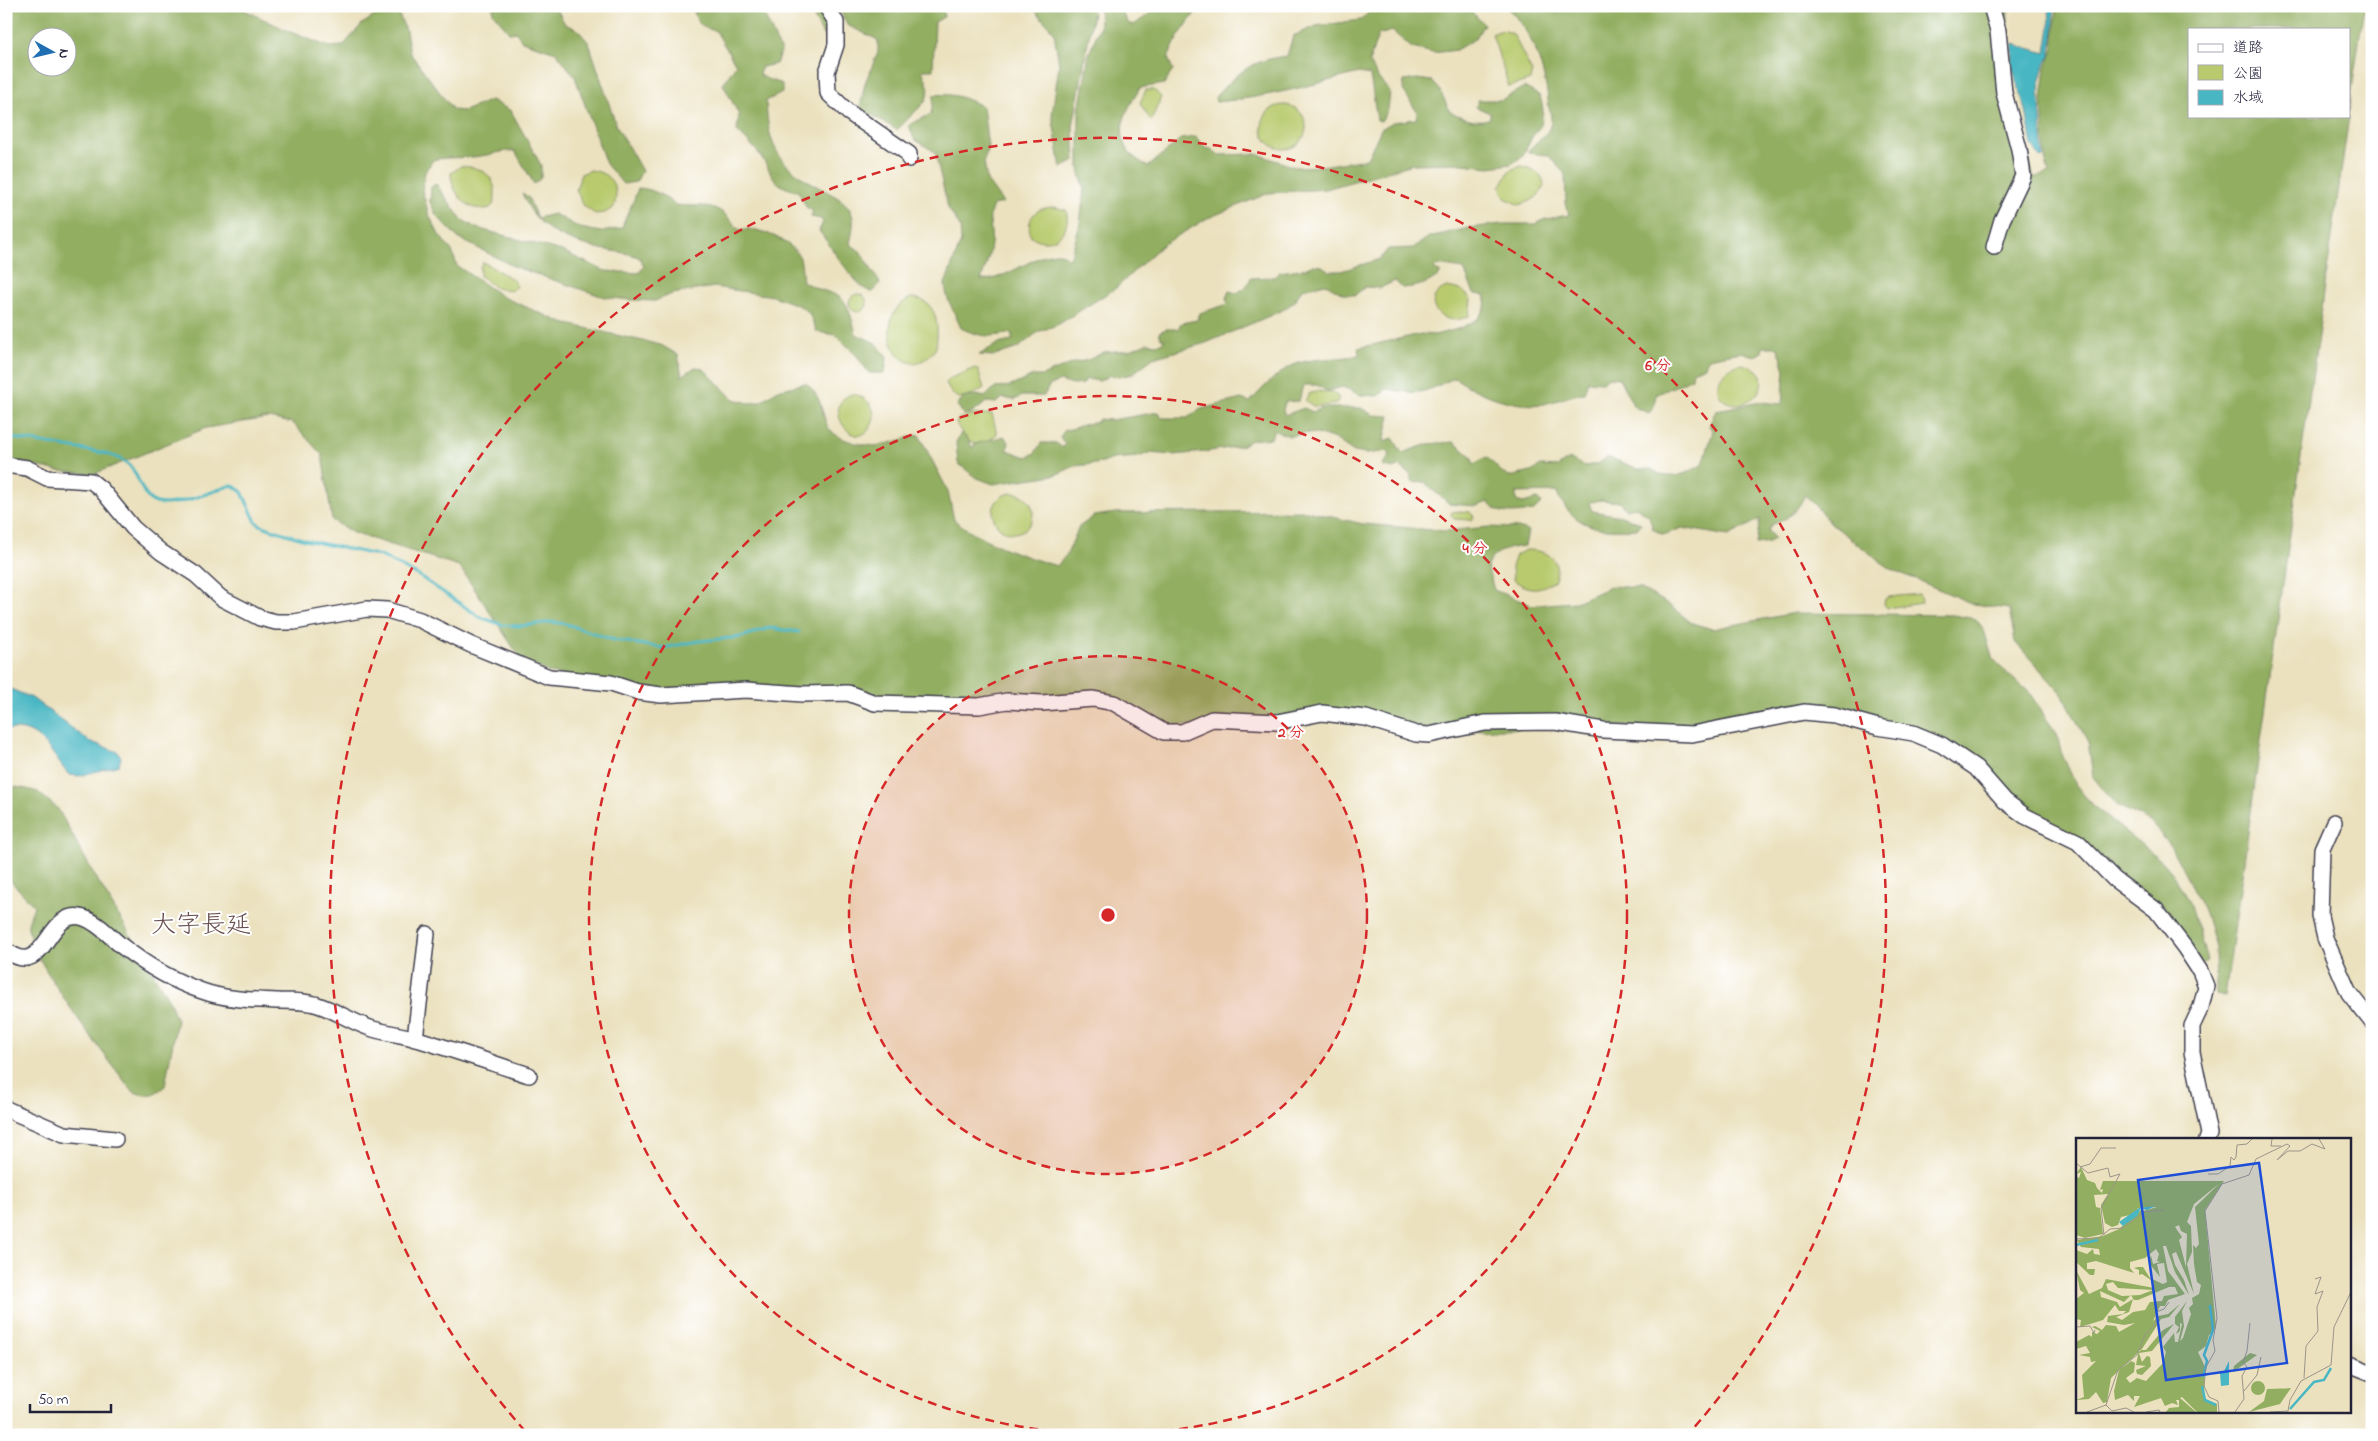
<svg xmlns="http://www.w3.org/2000/svg" width="2378" height="1441" viewBox="0 0 2378 1441" font-family="'Indie Flower','Klee One',sans-serif">
<style>
.green{fill:#b8ca6d;stroke:#6d7654}
.forest{fill:#92ae60;stroke:#5a684e;fill-rule:evenodd}
.water{fill:#49b7c3;stroke:#366c7f}
.lines{fill:none;stroke-linecap:round;stroke-linejoin:round}
.stream{stroke:#49b7c3;stroke-width:3}
.minor-casing{stroke:#403f4f;stroke-width:18}
.minor{stroke:#fff;stroke-width:15}
.ring{fill:none;stroke:#d62828;stroke-width:2.5;stroke-dasharray:9 6}
.labels{text-anchor:middle;dominant-baseline:central;stroke-width:4;stroke-linejoin:round;paint-order:stroke}
.quarter-label{font-size:25px;fill:#68514f;stroke:#fff}
.inset-river{fill:none;stroke:#49b7c3;stroke-width:2.5}
.inset-road{fill:none;stroke:#9b958a;stroke-width:1}
.view{fill:#1d4ed8;fill-opacity:0.15;stroke:#1d4ed8;stroke-width:2.5}
.inset-edge{fill:none;stroke:#22223b;stroke-width:2.5}
.centre{fill:#d62828;stroke:#fff;stroke-width:2.5}
.ring-label{font-size:15px;text-anchor:middle;font-weight:bold;fill:#d62828;stroke:#fff;stroke-width:4;stroke-linejoin:round;paint-order:stroke}
</style>
<rect width="100%" height="100%" fill="#fff"/>
<filter id="ink" filterUnits="userSpaceOnUse"><feTurbulence type="fractalNoise" baseFrequency=".02" numOctaves="2"/><feDisplacementMap in="SourceGraphic" scale="10" xChannelSelector="R" yChannelSelector="G"/><feConvolveMatrix kernelMatrix="1 2 1 2 8 2 1 2 1" color-interpolation-filters="sRGB"/></filter>
<filter id="wash" filterUnits="userSpaceOnUse"><feTurbulence type="fractalNoise" baseFrequency=".0096" numOctaves="4" result="noise"/><feDisplacementMap in="SourceGraphic" scale="20" xChannelSelector="R" yChannelSelector="G"/><feGaussianBlur stdDeviation="1.12" result="paint"/><feColorMatrix in="noise" values="0 0 0 0 0 0 0 0 0 0 0 0 0 0 0 0 0 1.4 0 .05"/><feComposite in="paint" operator="in"/></filter>
<g filter="url(#wash)">
<rect width="100%" height="100%" fill="#ebe1be"/>
<g class="green">
<polygon points="1502,30 1513,34 1532,72 1530,80 1509,87 1492,34"/>
<polygon points="1146,90 1154,90 1161,97 1151,121 1140,103"/>
<circle cx="1284" cy="127" r="22"/>
<path d="M 461,166 C 479,167 494,173 495,193 C 495,200 495,204 490,208 C 469,214 451,193 451,173 Z"/>
<path d="M 1521,166 C 1540,169 1554,184 1534,199 C 1530,202 1524,203 1519,205 L 1505,198 L 1500,187 L 1510,170 Z"/>
<path d="M 591,170 C 611,173 620,187 614,207 L 605,213 L 595,214 L 584,206 L 576,190 L 581,174 Z"/>
<path d="M 1053,207 L 1066,210 C 1073,233 1049,251 1030,235 C 1027,217 1035,208 1053,207 Z"/>
<polygon points="483,262 514,280 517,287 511,291 496,288 480,276 480,267"/>
<path d="M 1447,287 L 1462,290 L 1471,299 L 1469,316 C 1438,331 1419,297 1447,287 Z"/>
<circle cx="858" cy="303" r="9"/>
<path d="M 911,298 C 938,299 939,326 936,348 C 902,395 866,317 911,298 Z"/>
<path d="M 1741,364 C 1781,369 1756,414 1727,402 C 1715,397 1716,381 1724,373 C 1728,368 1735,366 1741,364 Z"/>
<path d="M 975,368 L 978,370 L 984,388 C 968,398 955,406 946,383 L 951,378 Z"/>
<polygon points="1316,391 1332,392 1339,398 1336,404 1315,407 1305,401 1309,394"/>
<path d="M 852,394 C 866,396 879,409 872,424 C 857,458 818,405 852,394 Z"/>
<path d="M 992,414 L 997,434 C 977,451 967,444 956,423 L 958,419 L 972,415 Z"/>
<circle cx="1013" cy="513" r="20"/>
<polygon points="1458,511 1470,512 1474,517 1472,520 1454,519 1451,515 1452,512"/>
<path d="M 1526,550 C 1547,550 1562,558 1555,580 C 1540,591 1527,591 1513,579 L 1512,567 L 1516,555 Z"/>
<polygon points="1919,594 1922,599 1921,603 1887,608 1884,604 1885,599 1889,597"/>
</g>
<g class="forest">
<path d="M 6,6 L 236,6 L 295,34 L 330,47 L 343,46 L 362,24 L 387,8 L 397,10 L 406,31 L 410,53 L 453,110 L 464,111 L 491,100 L 511,111 L 541,165 L 541,178 L 534,184 L 515,151 C 502,150 493,155 480,156 C 464,159 449,156 433,160 L 425,172 L 422,190 L 429,215 L 439,235 L 452,251 L 457,266 L 503,297 L 563,323 L 661,345 L 678,355 L 682,376 L 695,367 L 703,368 L 733,399 L 749,403 L 760,402 L 778,390 L 806,383 C 824,400 819,407 828,427 C 835,440 868,448 881,445 C 894,443 906,437 919,435 L 948,491 L 954,520 C 983,542 1022,556 1057,566 L 1067,554 L 1079,527 L 1094,516 L 1116,513 L 1307,511 L 1363,524 L 1445,531 L 1489,527 L 1518,528 L 1528,531 L 1525,546 C 1509,548 1494,550 1487,566 L 1494,590 L 1531,605 L 1576,602 L 1612,586 L 1640,588 L 1665,602 L 1692,623 L 1712,629 L 1794,613 L 1953,615 L 1976,619 L 1984,630 L 1992,657 L 2005,672 L 2028,691 L 2057,734 L 2061,752 L 2076,785 L 2092,805 L 2163,862 L 2174,875 L 2191,906 L 2207,960 L 2203,965 L 2159,906 L 2010,801 L 1984,769 L 1839,711 L 1690,730 L 1610,726 L 1433,731 L 1375,716 L 1164,727 L 1119,701 L 982,701 L 659,690 L 550,673 L 521,659 L 459,566 L 353,533 L 332,520 L 322,455 L 293,423 L 268,418 L 206,428 L 94,474 L 58,471 L 6,459 ZM 38,38 L 68,38 L 68,68 L 38,68 Z"/>
<polygon points="493,6 555,6 565,24 577,29 589,43 616,125 642,171 636,182 623,184 606,164 575,77 556,52 522,41 516,32 510,33 493,13"/>
<path d="M 691,6 L 742,6 L 744,9 L 746,6 L 760,6 L 781,51 L 776,64 L 762,67 L 759,74 L 767,79 L 782,84 L 782,93 L 766,101 C 768,149 779,166 822,189 C 831,194 845,200 850,210 C 856,220 852,232 850,244 L 860,251 L 880,283 L 873,292 C 859,293 829,243 819,231 L 823,222 L 821,219 L 811,217 L 813,211 L 807,208 L 798,191 C 775,187 774,178 764,161 C 758,150 746,140 737,131 L 739,115 L 723,84 L 736,65 L 716,31 C 696,26 699,23 691,6 Z"/>
<path d="M 808,6 L 820,6 C 827,17 832,25 828,37 L 823,35 Z"/>
<polygon points="838,6 943,6 944,17 935,22 933,70 922,70 929,88 926,101 897,130 860,108 865,83 878,52 878,40 847,25"/>
<polygon points="1031,6 1091,6 1093,13 1073,126 1075,161 1061,168 1052,115 1059,65 1054,32"/>
<path d="M 1099,6 L 1119,6 L 1128,23 L 1134,25 L 1160,6 L 1200,6 L 1178,37 L 1168,58 L 1173,70 L 1164,84 L 1140,88 C 1128,109 1113,128 1130,153 C 1134,158 1143,163 1148,167 L 1181,139 L 1196,137 L 1205,148 L 1211,149 L 1219,155 L 1257,154 L 1295,167 L 1322,166 L 1367,159 L 1381,129 L 1393,122 L 1416,119 L 1417,112 L 1403,90 L 1404,81 L 1417,79 L 1432,81 L 1440,90 L 1450,112 C 1461,117 1479,124 1490,118 L 1490,113 L 1476,107 L 1478,100 L 1501,100 L 1524,87 L 1540,96 L 1543,109 L 1541,125 L 1532,137 L 1523,156 L 1511,164 L 1490,167 L 1453,163 L 1413,164 L 1326,189 L 1269,193 L 1208,218 L 1162,245 L 1116,288 L 1059,324 L 1038,332 L 1018,348 L 994,356 L 979,355 L 997,344 L 1012,341 L 1012,333 C 990,337 982,338 961,328 L 947,297 L 945,284 L 961,241 L 960,227 L 948,208 L 935,152 L 914,139 L 909,125 L 931,114 L 934,95 C 954,93 966,98 983,107 L 988,147 L 984,161 L 987,181 L 1003,203 L 993,205 C 988,218 990,219 991,232 C 993,248 986,266 981,280 C 1008,281 1036,251 1060,253 C 1063,254 1067,257 1070,259 L 1080,224 L 1084,189 L 1079,169 L 1079,111 L 1089,54 L 1100,26 Z"/>
<path d="M 1375,6 L 1466,6 L 1484,24 L 1476,38 L 1456,50 L 1433,53 L 1412,48 L 1392,31 L 1378,35 L 1369,62 L 1379,79 L 1390,92 L 1388,110 L 1381,121 L 1377,120 L 1370,75 L 1359,73 C 1312,85 1264,98 1216,102 L 1215,97 C 1238,72 1252,60 1287,56 L 1293,36 L 1316,26 L 1361,20 Z"/>
<path d="M 1505,6 L 2008,6 L 2007,75 L 2034,178 L 2049,173 L 2045,158 L 2042,99 L 2046,67 L 2053,50 L 2057,6 L 2364,6 L 2349,111 L 2349,29 L 2189,29 L 2189,116 L 2349,116 L 2225,996 L 2216,994 L 2215,947 L 2205,913 L 2170,845 L 2150,822 L 2115,804 L 2093,777 L 2088,742 L 2062,694 L 2015,642 L 2009,609 L 1973,604 L 1889,568 L 1833,525 L 1805,495 C 1798,510 1788,520 1772,524 L 1768,531 L 1774,538 L 1769,542 L 1756,544 L 1760,519 L 1729,536 L 1682,528 L 1663,535 L 1653,529 L 1649,516 L 1636,507 L 1625,509 L 1620,502 L 1600,500 L 1589,503 L 1592,511 L 1621,516 L 1641,523 L 1637,529 C 1598,531 1575,529 1556,492 L 1516,493 L 1516,501 L 1523,503 L 1537,499 L 1542,503 L 1534,511 C 1517,512 1499,518 1488,502 L 1477,506 L 1449,504 C 1441,495 1431,491 1425,482 L 1413,483 L 1410,474 L 1400,466 L 1393,469 L 1382,466 L 1390,456 L 1388,451 L 1366,454 L 1354,452 L 1335,439 L 1323,435 L 1308,433 L 1290,436 L 1274,431 L 1271,438 L 1251,440 L 1241,446 L 1204,452 L 1174,455 L 1149,453 L 1138,457 L 1113,459 L 1103,463 L 1075,466 L 1055,475 L 993,484 L 975,477 L 958,463 L 956,442 L 961,433 L 968,439 L 972,448 L 975,444 L 1004,436 L 1009,442 L 1007,450 L 1027,457 L 1035,453 L 1041,443 L 1056,443 L 1063,448 L 1065,444 L 1060,437 L 1065,430 C 1076,429 1085,422 1096,423 L 1099,419 L 1111,420 L 1159,412 L 1162,418 L 1187,418 L 1201,409 L 1241,399 L 1250,402 C 1263,388 1280,369 1299,363 C 1318,357 1339,360 1359,355 L 1358,348 L 1421,334 L 1435,335 L 1461,328 L 1478,319 L 1485,309 L 1486,295 L 1474,294 L 1464,269 L 1437,265 L 1434,269 L 1441,273 C 1430,284 1417,287 1402,288 L 1395,281 L 1380,288 L 1365,287 L 1355,295 L 1343,294 L 1326,284 L 1302,289 L 1294,302 L 1281,311 L 1206,343 L 1153,358 L 1132,374 L 1119,377 L 1110,375 L 1100,381 L 1086,379 L 1083,384 L 1073,385 L 1060,381 L 1049,386 L 1044,396 L 1022,396 L 1014,400 L 1003,398 L 996,403 L 987,402 L 972,413 L 964,415 L 957,405 L 963,398 L 977,395 L 985,397 L 994,388 L 1011,386 L 1033,376 L 1042,376 L 1073,363 L 1088,360 L 1104,352 L 1130,350 L 1147,343 L 1159,344 L 1165,340 L 1161,338 L 1159,332 L 1166,329 L 1178,329 L 1181,323 L 1197,320 L 1200,313 L 1228,304 L 1226,298 L 1229,291 L 1237,293 L 1246,287 L 1251,278 L 1274,277 L 1280,272 L 1307,268 L 1313,265 L 1322,266 L 1329,271 L 1341,271 L 1380,259 L 1388,249 L 1413,248 L 1429,237 L 1469,228 L 1501,224 L 1535,224 L 1546,219 L 1569,215 L 1566,203 L 1565,174 L 1548,155 L 1528,153 C 1533,141 1548,138 1551,123 C 1552,119 1550,112 1549,108 C 1546,72 1533,30 1505,6 ZM 1763,347 L 1778,347 L 1785,370 L 1782,404 L 1761,402 L 1716,410 L 1709,426 L 1713,431 L 1703,464 C 1687,474 1667,483 1652,469 L 1638,469 L 1608,457 L 1598,464 L 1585,466 C 1570,461 1573,454 1558,467 L 1541,466 L 1531,472 L 1509,477 C 1499,471 1495,464 1486,457 L 1474,464 L 1471,456 L 1454,442 L 1428,444 L 1402,453 L 1393,438 L 1384,441 L 1390,416 L 1373,415 L 1361,408 L 1322,408 L 1313,412 L 1304,408 L 1285,415 L 1283,410 L 1285,402 L 1299,401 L 1303,385 L 1317,385 L 1327,391 L 1343,387 L 1361,395 L 1378,396 L 1387,389 C 1400,391 1416,395 1430,389 C 1439,386 1446,381 1455,378 C 1478,394 1514,408 1543,404 C 1556,402 1570,395 1584,393 L 1588,381 L 1602,382 L 1609,377 L 1619,378 L 1634,407 L 1649,413 L 1653,409 L 1656,395 L 1692,378 L 1693,371 L 1705,366 L 1708,358 L 1741,352 L 1755,356 L 1762,352 Z"/>
<path d="M 436,184 L 461,219 L 476,228 L 562,251 L 605,271 L 639,273 L 644,266 L 640,258 C 630,253 617,252 606,250 C 568,242 537,232 522,193 L 528,197 L 537,218 L 554,214 L 580,228 L 601,232 L 622,228 C 626,214 634,203 638,188 C 654,189 663,195 675,205 C 709,208 715,199 739,230 C 756,225 793,241 800,258 C 802,265 802,275 803,282 C 842,301 844,286 856,334 L 876,343 L 887,357 L 885,373 L 869,373 L 857,356 L 836,335 L 817,332 L 809,313 L 800,306 L 773,296 L 714,287 L 672,294 L 655,301 L 630,300 L 604,297 L 515,267 L 458,238 L 436,215 L 430,202 L 431,187 Z"/>
<path d="M 6,786 L 23,788 L 38,792 L 58,809 L 91,869 L 169,1000 L 177,1020 L 165,1086 C 153,1096 145,1098 131,1090 C 107,1057 32,964 28,928 C 27,922 32,912 34,906 L 6,876 Z"/>
</g>
<g class="water">
<polygon points="2049,6 2054,6 2054,31 2050,56 2045,64 2039,87 2043,152 2043,157 2040,158 2032,145 2026,110 2012,67 2013,44 2046,53 2050,27"/>
<path d="M 6,687 L 32,698 L 89,741 L 118,752 L 121,757 L 119,765 L 79,776 L 69,775 C 51,755 40,723 6,730 Z"/>
</g>
<g class="lines">
<path class="stream" d="M 6,437 L 104,453 C 112,456 121,458 128,464 C 140,474 141,500 157,503 C 175,508 213,491 232,485 L 242,492 L 256,522 L 262,526 L 305,540 L 381,556 L 419,576 L 480,617 L 503,625 L 519,626 L 553,622 L 566,624 L 614,640 L 663,648 L 699,641 L 741,637 L 769,628 L 799,632"/>
</g>
</g>
<g filter="url(#ink)">
<g class="lines">
<defs>
<g id="minor">
<polyline points="826,6 836,22 836,45 827,72 828,93 848,112 909,154 909,159"/>
<polyline points="1991,6 1998,31 2004,93 2019,149 2023,176 2002,220 1994,247"/>
<polyline points="6,465 27,468 47,478 91,481 101,489 133,528 161,552 196,575 221,598 260,618 276,622 294,622 367,609 387,610 420,620 471,645 549,677 611,683 638,692 661,695 746,690 803,694 848,693 875,703 979,706 1007,701 1042,703 1093,699 1114,703 1164,732 1182,732 1212,719 1277,722 1322,713 1366,718 1416,734 1429,735 1485,723 1555,722 1603,730 1692,734 1804,712 1834,715 1878,727 1913,733 1942,745 1976,768 2005,801 2025,816 2078,842 2114,879 2156,910 2185,948 2200,971 2206,986 2201,1007 2192,1026 2192,1052 2209,1134 2207,1140"/>
<polyline points="2334,822 2322,849 2320,916 2325,938 2349,993 2372,1022"/>
<path d="M 6,950 C 47,983 46,905 84,918 C 99,923 110,937 123,947 C 146,965 173,981 202,991 C 227,1000 253,1000 280,1001 C 292,1001 306,1001 318,1005 C 337,1011 353,1023 373,1029 C 387,1033 402,1035 417,1039 C 454,1050 492,1063 529,1075"/>
<polyline points="415,1039 427,934"/>
<polyline points="6,1109 64,1134 115,1139"/>
<polyline points="2349,1364 2372,1373"/>
</g>
</defs>
<use href="#minor" class="minor-casing"/>
<use href="#minor" class="minor"/>
</g>
</g>
<circle cx="1108" cy="915" r="259" fill="#d62828" fill-opacity=".12"/>
<g class="ring">
<circle cx="1108" cy="915" r="259"/>
<circle cx="1108" cy="915" r="519"/>
<path d="M525 1431A778 778 0 1 1 1691 1431"/>
</g>
<g class="labels">
<g class="quarter-label">
<text x="201" y="926">大字長延</text>
</g>
</g>
<g transform="translate(2076 1138)">
<rect width="275" height="275" fill="#ebe1be"/>
<path d="M 5,29 L 11,42 L 19,45 L 21,50 L 26,55 L 27,51 L 24,52 L 27,43 L 148,43 L 129,72 L 140,190 L 133,197 L 130,208 L 122,214 L 129,229 L 128,261 L 141,266 L 141,274 L 121,274 L 106,259 L 104,260 L 120,274 L 90,274 L 93,270 L 103,269 L 103,262 L 100,262 L 102,267 L 96,265 L 89,268 L 85,260 L 58,269 L 64,258 L 58,258 L 58,263 L 52,257 L 39,262 L 38,253 L 43,232 L 55,223 L 59,225 L 58,234 L 50,240 L 54,245 L 61,240 L 70,243 L 87,225 L 90,214 L 87,209 L 98,195 L 99,204 L 102,204 L 106,186 L 104,185 L 104,192 L 103,194 L 100,196 L 103,189 L 99,186 L 99,179 L 111,163 L 106,173 L 108,188 L 104,203 L 107,200 L 115,176 L 113,170 L 117,166 L 116,160 L 123,156 L 125,147 L 121,144 L 118,126 L 117,107 L 120,110 L 123,106 L 119,69 L 144,45 L 118,66 L 111,84 L 115,88 L 116,114 L 111,126 L 118,156 L 100,114 L 96,116 L 99,127 L 108,142 L 113,157 L 99,134 L 90,108 L 87,108 L 92,133 L 109,156 L 92,162 L 89,168 L 84,168 L 77,183 L 82,179 L 81,178 L 81,174 L 82,178 L 92,176 L 104,166 L 93,179 L 85,181 L 66,211 L 35,240 L 31,264 L 27,265 L 20,254 L 13,261 L 0,262 L 8,259 L 6,237 L 20,223 L 15,224 L 14,219 L 3,217 L 14,215 L 10,208 L 0,211 L 0,204 L 13,197 L 16,199 L 16,194 L 21,196 L 24,193 L 16,189 L 19,188 L 26,192 L 30,187 L 40,188 L 43,194 L 59,185 L 48,187 L 31,184 L 32,178 L 47,176 L 50,173 L 43,173 L 39,167 L 27,182 L 4,189 L 5,182 L 0,181 L 0,161 L 8,155 L 4,152 L 0,132 L 13,156 L 26,150 L 30,141 L 78,150 L 75,142 L 66,136 L 63,137 L 63,132 L 58,130 L 62,129 L 67,129 L 74,140 L 87,146 L 91,144 L 88,125 L 81,126 L 84,139 L 73,125 L 75,117 L 77,126 L 84,124 L 81,123 L 83,116 L 80,111 L 69,120 L 54,124 L 54,130 L 58,135 L 20,123 L 11,125 L 11,131 L 19,131 L 18,137 L 14,137 L 0,124 L 0,112 L 11,116 L 17,111 L 18,116 L 24,117 L 23,111 L 5,109 L 1,102 L 27,98 L 43,91 L 66,71 L 67,73 L 81,69 L 62,70 L 59,76 L 45,79 L 42,87 L 36,89 L 29,85 L 25,67 L 32,56 L 18,57 L 20,69 L 24,70 L 27,96 L 9,100 L 0,97 L 0,38 L 3,40 L 5,34 L 0,36 ZM 103,87 L 105,93 L 111,96 L 110,129 L 103,102 L 106,99 L 99,89 ZM 37,144 L 42,150 L 77,152 L 64,157 L 46,158 L 32,152 L 30,146 ZM 93,149 L 99,149 L 102,156 L 88,158 L 86,163 L 74,164 L 69,172 L 57,174 L 46,182 L 40,179 L 53,174 L 57,161 L 44,169 L 41,164 L 25,159 L 24,153 L 48,164 L 55,157 L 58,162 L 62,162 ZM 98,186 L 76,213 L 63,215 L 66,224 L 71,218 L 74,219 L 75,228 L 66,237 L 61,236 L 60,232 L 70,228 L 60,227 L 63,212 L 70,212 L 87,192 ZM 174,215 L 181,217 L 157,234 L 158,228 ZM175 250a7 7 0 1 1 14 0a7 7 0 1 1-14 0ZM 215,250 L 204,266 L 173,274 L 188,263 L 191,251 Z" fill="#92ae60" fill-rule="evenodd"/>
<path d="M 79,68 L 71,72 L 65,70 L 61,78 L 47,88 L 43,84 L 63,70 ZM 153,223 L 153,247 L 145,248 L 144,235 L 147,235 Z" fill="#49b7c3"/>
<path class="inset-river" d="M 0,107 L 22,102M 127,239 L 131,223 L 128,217 L 137,192 L 134,167M 126,248 L 129,262 L 140,267M 214,271 L 238,244 L 248,242 L 255,230"/>
<path class="inset-road" d="M 196,1 L 195,8 L 205,8M 211,6 L 214,8 L 201,22 L 212,13 L 224,13 L 236,6 L 249,11 L 243,1M 0,25 L 12,35 L 32,30 L 34,39 L 44,36 L 25,70 L 28,97M 4,29 L 14,26 L 25,10 L 40,10M 132,36 L 142,36 L 154,28 L 155,19 L 158,22 L 160,19 L 161,7 L 171,6 L 176,1M 0,101 L 23,100 L 34,91 L 47,90 L 68,74 L 88,72M 0,189 L 14,188 L 18,195 L 19,192M 228,240 L 230,208 L 242,193 L 241,169 L 247,153 L 239,156 L 245,139 L 239,141M 168,253 L 181,237 L 185,219M 30,267 L 36,273 L 50,270 L 58,274M 11,274 L 30,267 L 42,232 L 61,217 L 69,197 L 80,185 L 80,174 L 88,171 L 93,164M 70,274 L 83,272 L 84,274M 143,274 L 142,263 L 133,259 L 128,248 L 130,229 L 139,213 L 137,202 L 141,180 L 129,73 L 146,46 L 173,37 L 180,21 L 211,6M 159,274 L 168,261 L 166,238 L 171,229 L 167,224 L 171,213 L 174,185M 194,274 L 212,273 L 214,262 L 225,243 L 255,227 L 258,189 L 275,154"/>
<path class="view" d="M 183,25 L 211,225 L 90,242 L 62,42 Z"/>
<rect width="275" height="275" class="inset-edge"/>
</g>
<circle cx="1108" cy="915" r="8" class="centre"/>
<g class="ring-label">
<text x="1658" y="370">6 分</text>
<text x="1475" y="553">4 分</text>
<text x="1291" y="737">2 分</text>
</g>
<rect width="2378" height="1441" fill="none" stroke="#fff" stroke-width="25"/>
<rect x="2188" y="28" width="162" height="90" fill="#ffffff" stroke="#a7a7b1"/>
<rect x="2198" y="44" width="25" height="8" fill="#ffffff" stroke="#a7a7b1"/>
<text x="2233" y="52" font-size="15" fill="#22223b">道路</text>
<rect x="2198" y="65" width="25" height="15" fill="#b8ca6d" stroke="#a7a7b1"/>
<text x="2233" y="78" font-size="15" fill="#22223b">公園</text>
<rect x="2198" y="90" width="25" height="15" fill="#49b7c3" stroke="#a7a7b1"/>
<text x="2233" y="102" font-size="15" fill="#22223b">水域</text>
<g transform="translate(52 52) rotate(98)"><circle r="24" fill="#ffffff" stroke="#a7a7b1"/>
<path d="M0-4L9 19L0 12L-9 19Z" fill="#1f6fb2"/>
<text y="-8" font-size="14" font-weight="bold" text-anchor="middle" fill="#22223b">N</text>
</g>
<path d="M30 1404v8h81v-8" fill="none" stroke="#22223b" stroke-width="2.5"/>
<text x="38" y="1404" font-size="15" fill="#22223b" stroke="#ffffff" stroke-width="4" paint-order="stroke">50 m</text>
</svg>
